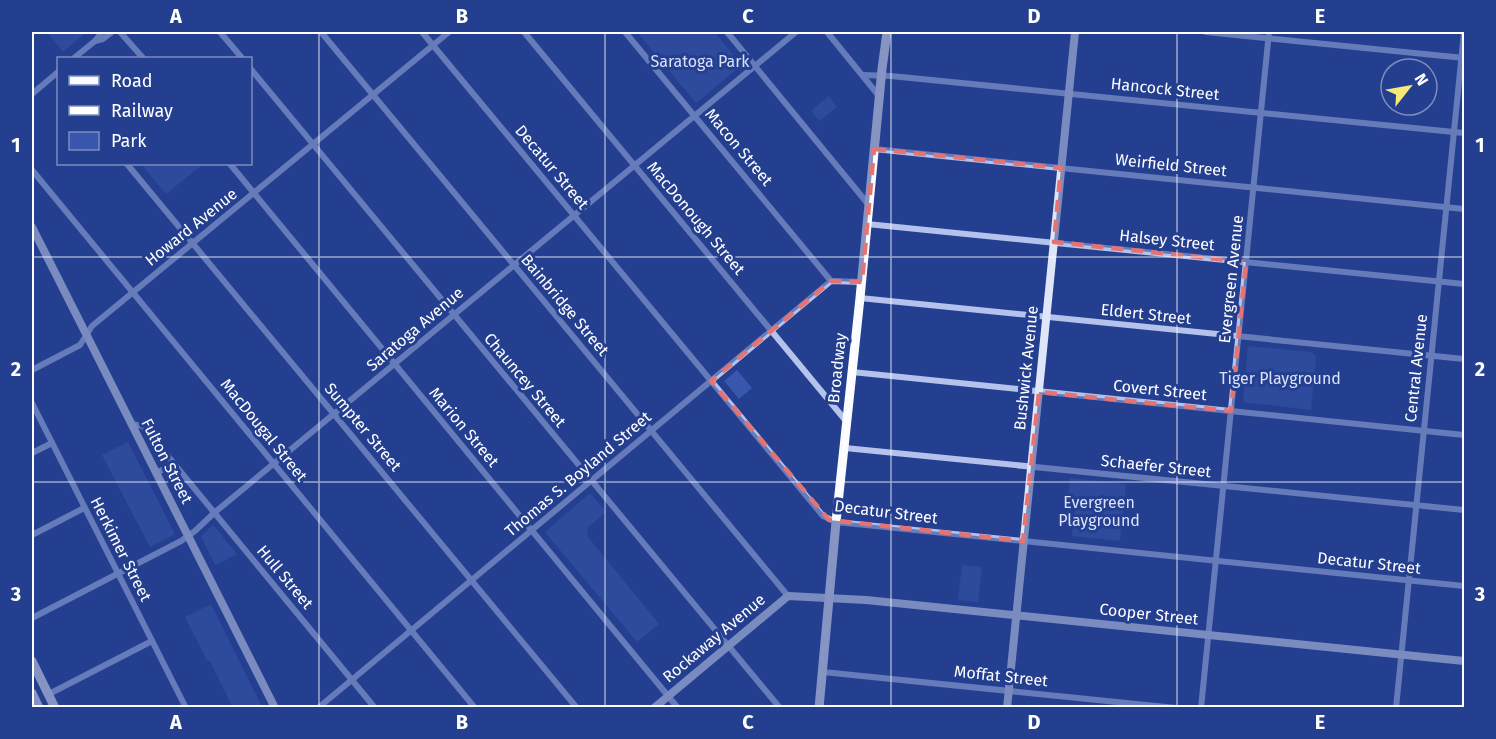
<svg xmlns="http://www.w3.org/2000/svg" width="1496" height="739" viewBox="0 0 1496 739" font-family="'Fira Sans',sans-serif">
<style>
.green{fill:#3857ac}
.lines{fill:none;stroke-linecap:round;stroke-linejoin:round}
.minor{stroke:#b5c3ec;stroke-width:6}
.secondary{stroke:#e0e6f9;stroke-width:8}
.primary{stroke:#fafbff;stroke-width:9}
.rail{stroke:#fff;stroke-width:2;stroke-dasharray:10 4.5;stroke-linecap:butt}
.marked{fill:none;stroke:#e47373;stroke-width:4.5;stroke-dasharray:12 8;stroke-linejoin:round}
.grid{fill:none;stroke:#fff;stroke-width:1.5;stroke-opacity:0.55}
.labels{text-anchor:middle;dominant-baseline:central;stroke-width:6;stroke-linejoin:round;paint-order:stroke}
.park-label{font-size:16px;fill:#dae2f9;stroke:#243f8f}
.street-label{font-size:16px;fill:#fff;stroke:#243f8f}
.neatline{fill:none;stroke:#fff;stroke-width:2}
.grid-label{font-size:20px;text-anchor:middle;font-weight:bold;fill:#fff}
</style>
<rect width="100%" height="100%" fill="#243f8f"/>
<g class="green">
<polygon points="47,32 87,32 63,52"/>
<polygon points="637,32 714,32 742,65 696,103"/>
<polygon points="829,96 837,107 819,121 811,111"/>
<polygon points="141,164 203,164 166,194"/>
<polygon points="1248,346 1312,352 1316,357 1311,410 1243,402"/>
<polygon points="737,370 752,388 739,399 724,381"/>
<polygon points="128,442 175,534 150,547 102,455"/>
<polygon points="1070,478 1126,484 1120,541 1072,536 1075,508 1067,507"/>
<polygon points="590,493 606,512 587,528 588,537 659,624 637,642 545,532"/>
<polygon points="213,525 237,554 215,565 201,536"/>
<polygon points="962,565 982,567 978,602 958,600"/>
<polygon points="211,604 262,707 230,707 232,706 210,661 207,660 185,617"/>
</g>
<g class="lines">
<g class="minor">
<polyline points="120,32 143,58"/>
<polyline points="220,32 242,58"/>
<polyline points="321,32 788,596"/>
<polyline points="422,32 823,516 836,522 846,523 1464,586"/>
<polyline points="524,32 846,421"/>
<polyline points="625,32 831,281"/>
<polyline points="727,32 868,204"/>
<polyline points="827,32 879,96"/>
<polyline points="1206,32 1464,58"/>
<polyline points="95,41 103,39 112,32"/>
<polyline points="74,58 95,41 102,32"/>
<polyline points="250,68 780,708"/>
<polyline points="863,75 891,76 1464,133"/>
<polyline points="32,94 58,72"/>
<polyline points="874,149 1464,209"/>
<polyline points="127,164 577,708"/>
<polyline points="230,164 678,708"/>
<polyline points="32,170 475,708"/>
<polyline points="867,224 1464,284"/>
<polyline points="860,298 1464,359"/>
<polyline points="32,370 80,345 92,326 449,32"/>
<polyline points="852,372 1464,435"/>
<polyline points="32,403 186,708"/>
<polyline points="131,424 143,426 375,708"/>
<polyline points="845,448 1464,510"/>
<polyline points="32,453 52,443"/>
<polyline points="156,473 174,464"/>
<polyline points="32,535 84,508"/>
<polyline points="32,618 181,541 195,531 214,513 796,32"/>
<polyline points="823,672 1176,708"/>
<polyline points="49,694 152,641"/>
<polyline points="318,708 831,281 862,282"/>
<polyline points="1201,708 1269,32"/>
<polyline points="1396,708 1464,32"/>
</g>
<g class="secondary">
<polyline points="32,227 275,708"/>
<polyline points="654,708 788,596 866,600 1464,661"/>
<polyline points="1007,708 1075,32"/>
</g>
<g class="primary">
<polyline points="32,661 55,708"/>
<polyline points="32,693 39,708"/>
<polyline points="819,708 836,522 860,298 882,69 887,32"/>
</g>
<polyline class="rail" points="818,708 886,32"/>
</g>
<path d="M0 0H1496V739H0ZM 874,149 L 1061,168 L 1054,242 L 1246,262 L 1231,411 L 1039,392 L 1023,541 L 829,520 L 711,381 L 831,281 L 862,282 Z" fill="#243f8f" fill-opacity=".55" fill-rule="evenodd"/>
<path class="marked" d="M 874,149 L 1061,168 L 1054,242 L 1246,262 L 1231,411 L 1039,392 L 1023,541 L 829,520 L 711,381 L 831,281 L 862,282 Z"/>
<path class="grid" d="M 319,32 L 319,708M 605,32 L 605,708M 891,32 L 891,708M 1177,32 L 1177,708M 32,257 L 1464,257M 32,482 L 1464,482"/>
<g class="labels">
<g class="park-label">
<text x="700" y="61">Saratoga Park</text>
<text x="1280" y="378">Tiger Playground</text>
<text x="1099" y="502">Evergreen<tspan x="1099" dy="18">Playground</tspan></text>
</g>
<g class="street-label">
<text transform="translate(1165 89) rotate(6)">Hancock Street</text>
<text transform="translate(739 147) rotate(50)">Macon Street</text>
<text transform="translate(1171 165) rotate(6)">Weirfield Street</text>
<text transform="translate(552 167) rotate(50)">Decatur Street</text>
<text transform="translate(696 218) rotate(50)">MacDonough Street</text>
<text transform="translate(191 227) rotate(-39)">Howard Avenue</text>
<text transform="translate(1167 240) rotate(6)">Halsey Street</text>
<text transform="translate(1231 279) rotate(-84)">Evergreen Avenue</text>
<text transform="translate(565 305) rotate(50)">Bainbridge Street</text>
<text transform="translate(1146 314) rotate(6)">Eldert Street</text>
<text transform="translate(415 329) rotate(-40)">Saratoga Avenue</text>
<text transform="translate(837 368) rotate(-84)">Broadway</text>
<text transform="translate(1026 368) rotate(-84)">Bushwick Avenue</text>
<text transform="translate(1416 368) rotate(-84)">Central Avenue</text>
<text transform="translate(525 380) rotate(50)">Chauncey Street</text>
<text transform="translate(1160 390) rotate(6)">Covert Street</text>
<text transform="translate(363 427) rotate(50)">Sumpter Street</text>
<text transform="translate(464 427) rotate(50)">Marion Street</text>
<text transform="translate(264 430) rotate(51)">MacDougal Street</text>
<text transform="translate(167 461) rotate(63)">Fulton Street</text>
<text transform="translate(1156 466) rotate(6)">Schaefer Street</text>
<text transform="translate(578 474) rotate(-40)">Thomas S. Boyland Street</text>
<text transform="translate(886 512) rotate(7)">Decatur Street</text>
<text transform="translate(121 549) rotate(63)">Herkimer Street</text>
<text transform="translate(1369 563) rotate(6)">Decatur Street</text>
<text transform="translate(285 577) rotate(50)">Hull Street</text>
<text transform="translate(1149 614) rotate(6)">Cooper Street</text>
<text transform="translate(714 638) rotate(-40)">Rockaway Avenue</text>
<text transform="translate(1001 676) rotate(6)">Moffat Street</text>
</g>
</g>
<rect width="1496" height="739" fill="none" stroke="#243f8f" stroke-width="66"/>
<rect x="57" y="57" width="195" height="108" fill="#243f8f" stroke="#7c8cbc" stroke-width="1.5"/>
<rect x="69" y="76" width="30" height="9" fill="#fafbff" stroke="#7c8cbc" stroke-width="1.5"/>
<text x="111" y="87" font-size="18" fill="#ffffff">Road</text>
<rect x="69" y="106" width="30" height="9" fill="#ffffff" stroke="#7c8cbc" stroke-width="1.5"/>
<text x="111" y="117" font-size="18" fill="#ffffff">Railway</text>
<rect x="69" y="132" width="30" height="18" fill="#3857ac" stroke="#7c8cbc" stroke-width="1.5"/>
<text x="111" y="147" font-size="18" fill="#ffffff">Park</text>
<g transform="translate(1409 87) rotate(59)"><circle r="28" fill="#243f8f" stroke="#7c8cbc" stroke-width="1.5"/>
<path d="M0-4.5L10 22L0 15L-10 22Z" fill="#f6e978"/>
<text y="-9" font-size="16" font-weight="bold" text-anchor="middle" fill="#ffffff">N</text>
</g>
<rect x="33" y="33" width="1430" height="673" class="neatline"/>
<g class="grid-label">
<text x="176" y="23">A</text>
<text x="462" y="23">B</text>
<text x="748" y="23">C</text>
<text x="1034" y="23">D</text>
<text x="1320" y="23">E</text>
<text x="16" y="152">1</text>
<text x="1480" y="152">1</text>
<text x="16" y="376">2</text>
<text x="1480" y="376">2</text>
<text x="16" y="601">3</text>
<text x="1480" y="601">3</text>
<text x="176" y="729">A</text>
<text x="462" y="729">B</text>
<text x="748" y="729">C</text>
<text x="1034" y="729">D</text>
<text x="1320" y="729">E</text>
</g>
</svg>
